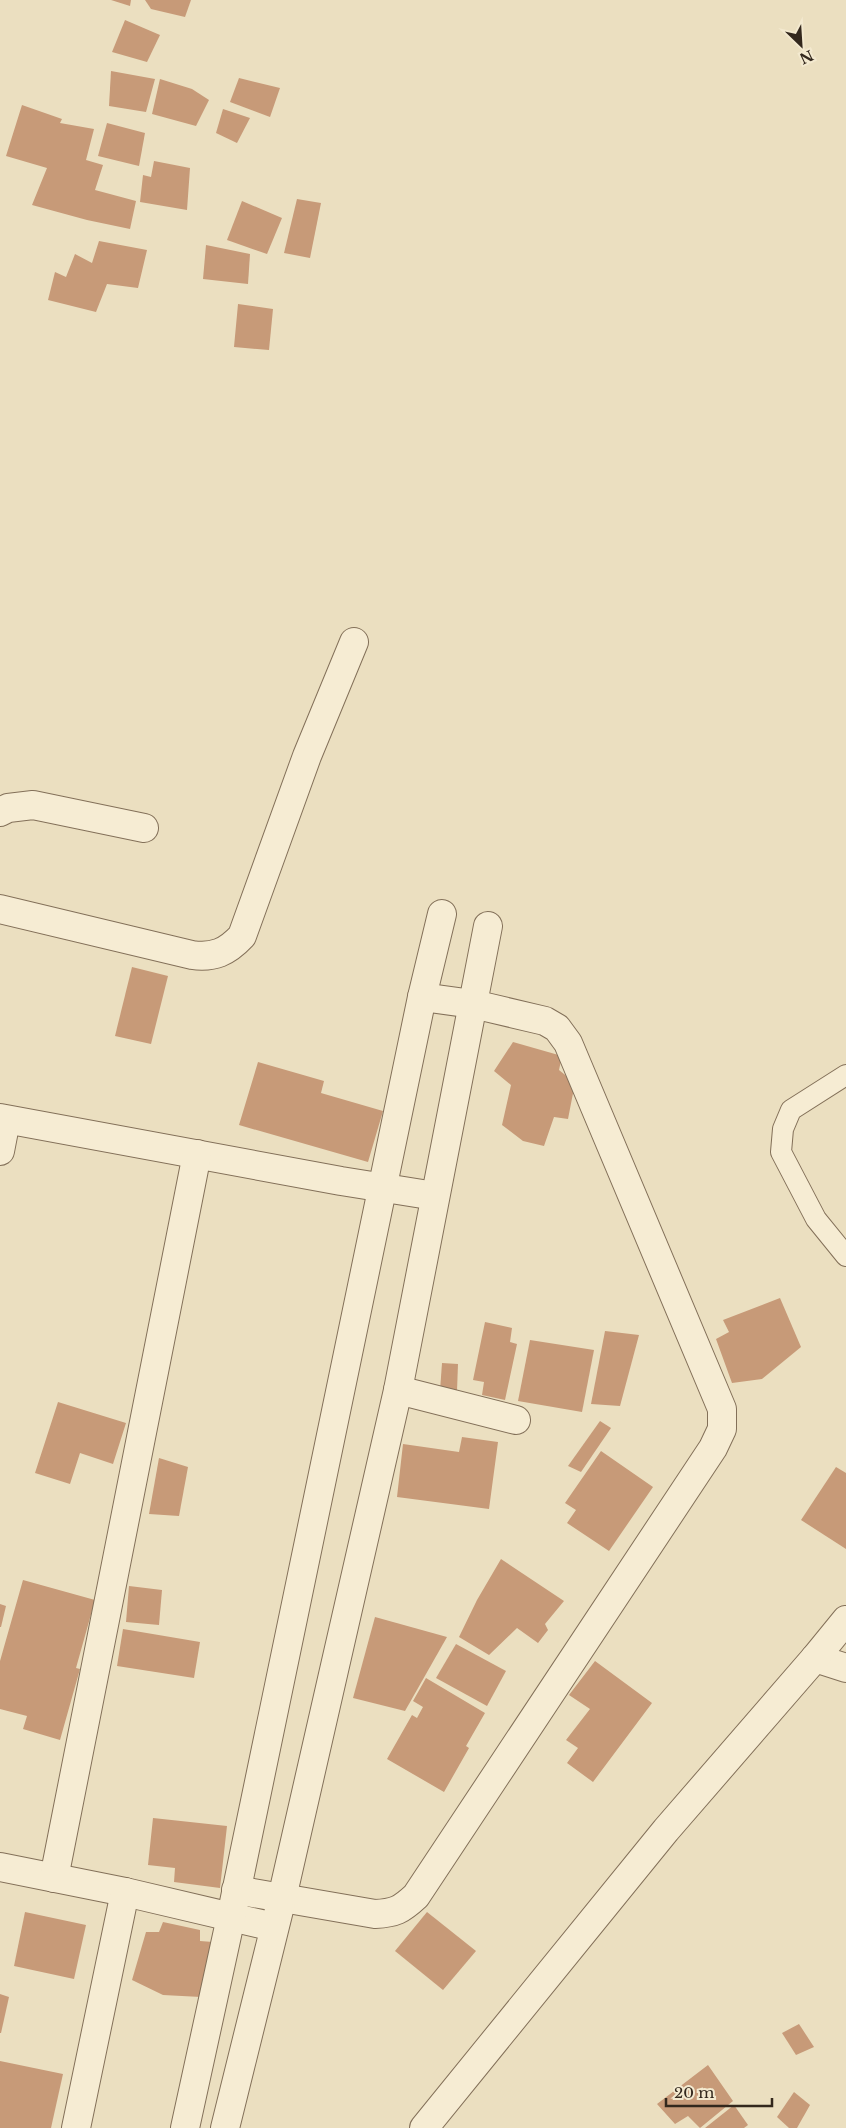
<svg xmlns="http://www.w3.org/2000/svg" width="846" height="2128" viewBox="0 0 846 2128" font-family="'Libre Baskerville',serif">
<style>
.building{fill:#c79a78}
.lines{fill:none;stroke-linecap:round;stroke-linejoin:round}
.lane-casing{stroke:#837059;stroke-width:22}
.street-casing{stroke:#837059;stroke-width:30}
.lane{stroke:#f6ecd3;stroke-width:20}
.street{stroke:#f6ecd3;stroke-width:28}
</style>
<rect width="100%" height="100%" fill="#ebdfc0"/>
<g class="building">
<polygon points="111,0 131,0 130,6"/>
<polygon points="145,0 191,0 185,17 151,9"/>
<polygon points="125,20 160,35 147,62 112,52"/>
<polygon points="111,71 155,79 146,112 109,106"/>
<polygon points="239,78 280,88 270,117 230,102"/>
<polygon points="160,79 192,89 209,100 196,126 152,114"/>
<polygon points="22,105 62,119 60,123 94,129 86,160 103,165 95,190 136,201 130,229 87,220 32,205 47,168 6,156"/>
<polygon points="223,109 250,118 237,143 216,133"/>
<polygon points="107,123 145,133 139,166 98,156"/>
<polygon points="154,161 190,168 187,210 140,202 143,175 151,177"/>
<polygon points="297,199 321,203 310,258 284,253"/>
<polygon points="242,201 282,218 267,254 227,240"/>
<polygon points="99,241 147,250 138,288 107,284 96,312 48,300 55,272 66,277 75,254 92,263"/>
<polygon points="206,245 250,254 248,284 203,279"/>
<polygon points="238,304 273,309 269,350 234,347"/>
<polygon points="132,967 168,976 151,1044 115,1036"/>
<polygon points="513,1042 562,1056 559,1070 575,1083 568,1119 554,1117 544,1146 523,1141 502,1125 511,1085 494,1071"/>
<polygon points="258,1062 324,1081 321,1093 383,1111 368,1162 239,1125"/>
<polygon points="780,1298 801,1347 762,1379 732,1383 716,1339 729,1332 723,1320"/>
<polygon points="485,1322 512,1328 510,1342 517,1344 505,1400 482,1395 484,1382 473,1380"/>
<polygon points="605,1331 639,1335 620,1406 591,1404"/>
<polygon points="530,1340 594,1350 582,1412 518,1401"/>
<polygon points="442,1363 458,1364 457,1391 440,1391"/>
<polygon points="58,1402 126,1423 113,1464 80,1453 70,1484 35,1473"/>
<polygon points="600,1421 611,1428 581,1472 568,1466"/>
<polygon points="462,1437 498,1442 489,1509 397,1497 403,1444 459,1452"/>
<polygon points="601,1451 653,1487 609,1551 567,1523 576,1510 565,1503"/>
<polygon points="159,1458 188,1467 179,1516 149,1514"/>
<polygon points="836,1467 846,1473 846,1549 801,1520"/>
<polygon points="501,1559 564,1601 545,1624 548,1630 538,1643 517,1628 489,1655 459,1637 477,1600"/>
<polygon points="23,1580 95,1600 76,1668 80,1669 60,1740 23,1729 27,1716 0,1709 0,1661"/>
<polygon points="129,1586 162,1590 159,1625 126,1622"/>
<polygon points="0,1604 6,1606 1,1627 0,1627"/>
<polygon points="375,1617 447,1637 405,1711 353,1698"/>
<polygon points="123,1629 200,1642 194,1678 117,1666"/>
<polygon points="456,1644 506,1671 487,1706 436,1678"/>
<polygon points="595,1661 652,1703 593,1782 567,1763 578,1748 566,1740 590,1709 569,1695"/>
<polygon points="426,1678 485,1713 466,1746 469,1748 444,1792 387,1759 412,1715 417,1718 423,1707 413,1701"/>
<polygon points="153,1818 227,1826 220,1888 174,1882 175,1868 148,1865"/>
<polygon points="25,1912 86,1925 74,1979 14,1966"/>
<polygon points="427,1912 476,1951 443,1990 395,1951"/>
<polygon points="163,1922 200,1930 200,1941 213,1942 201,1997 163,1995 132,1980 146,1932 159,1932"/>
<polygon points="0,1994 9,1997 1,2033 0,2033"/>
<polygon points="799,2024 814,2047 796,2055 782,2033"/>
<polygon points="0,2061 63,2074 51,2128 0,2128"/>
<polygon points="708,2065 733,2101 700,2128 688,2116 675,2124 657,2104"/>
<polygon points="794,2092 810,2105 797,2128 789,2128 777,2117"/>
<polygon points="734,2105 748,2125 744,2128 705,2128"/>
</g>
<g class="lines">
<defs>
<polyline id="lane" points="846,1075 791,1110 783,1129 781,1152 816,1219 846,1256"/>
<g id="street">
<polyline points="0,812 8,808 33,805 144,828"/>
<path d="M 0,909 L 192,955 C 214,958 227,952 242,936 L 307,756 L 354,642"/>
<polyline points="0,1118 341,1181 435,1196"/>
<polyline points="0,1151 6,1120"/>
<polyline points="398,1390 516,1420"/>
<polyline points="815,1658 846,1668"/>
<polyline points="0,1867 125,1892 274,1927"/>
<polyline points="54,1878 197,1154"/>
<path d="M 236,1890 L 375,1914 C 395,1913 401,1910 416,1896 L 713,1448 L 722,1429 L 722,1409 L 568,1043 L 557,1028 L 545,1021 L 473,1004 L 422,997"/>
<polyline points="76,2128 125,1892"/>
<polyline points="185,2128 231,1917 422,997 442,914"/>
<polyline points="225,2128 282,1898 398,1390 488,926"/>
<polyline points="424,2128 666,1830 815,1658 846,1620"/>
</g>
</defs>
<use href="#lane" class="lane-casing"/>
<use href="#street" class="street-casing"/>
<use href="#lane" class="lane"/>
<use href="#street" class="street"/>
</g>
<g transform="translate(801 45) rotate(155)" stroke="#f3e9cf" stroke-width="4" paint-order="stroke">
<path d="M0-4L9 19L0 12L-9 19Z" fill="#33281d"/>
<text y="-8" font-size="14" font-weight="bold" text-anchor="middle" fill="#33281d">N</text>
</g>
<path d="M666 2098v8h106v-8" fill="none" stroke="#33281d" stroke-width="2.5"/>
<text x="674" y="2098" font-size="15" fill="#33281d" stroke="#f3e9cf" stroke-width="4" paint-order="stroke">20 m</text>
</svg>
